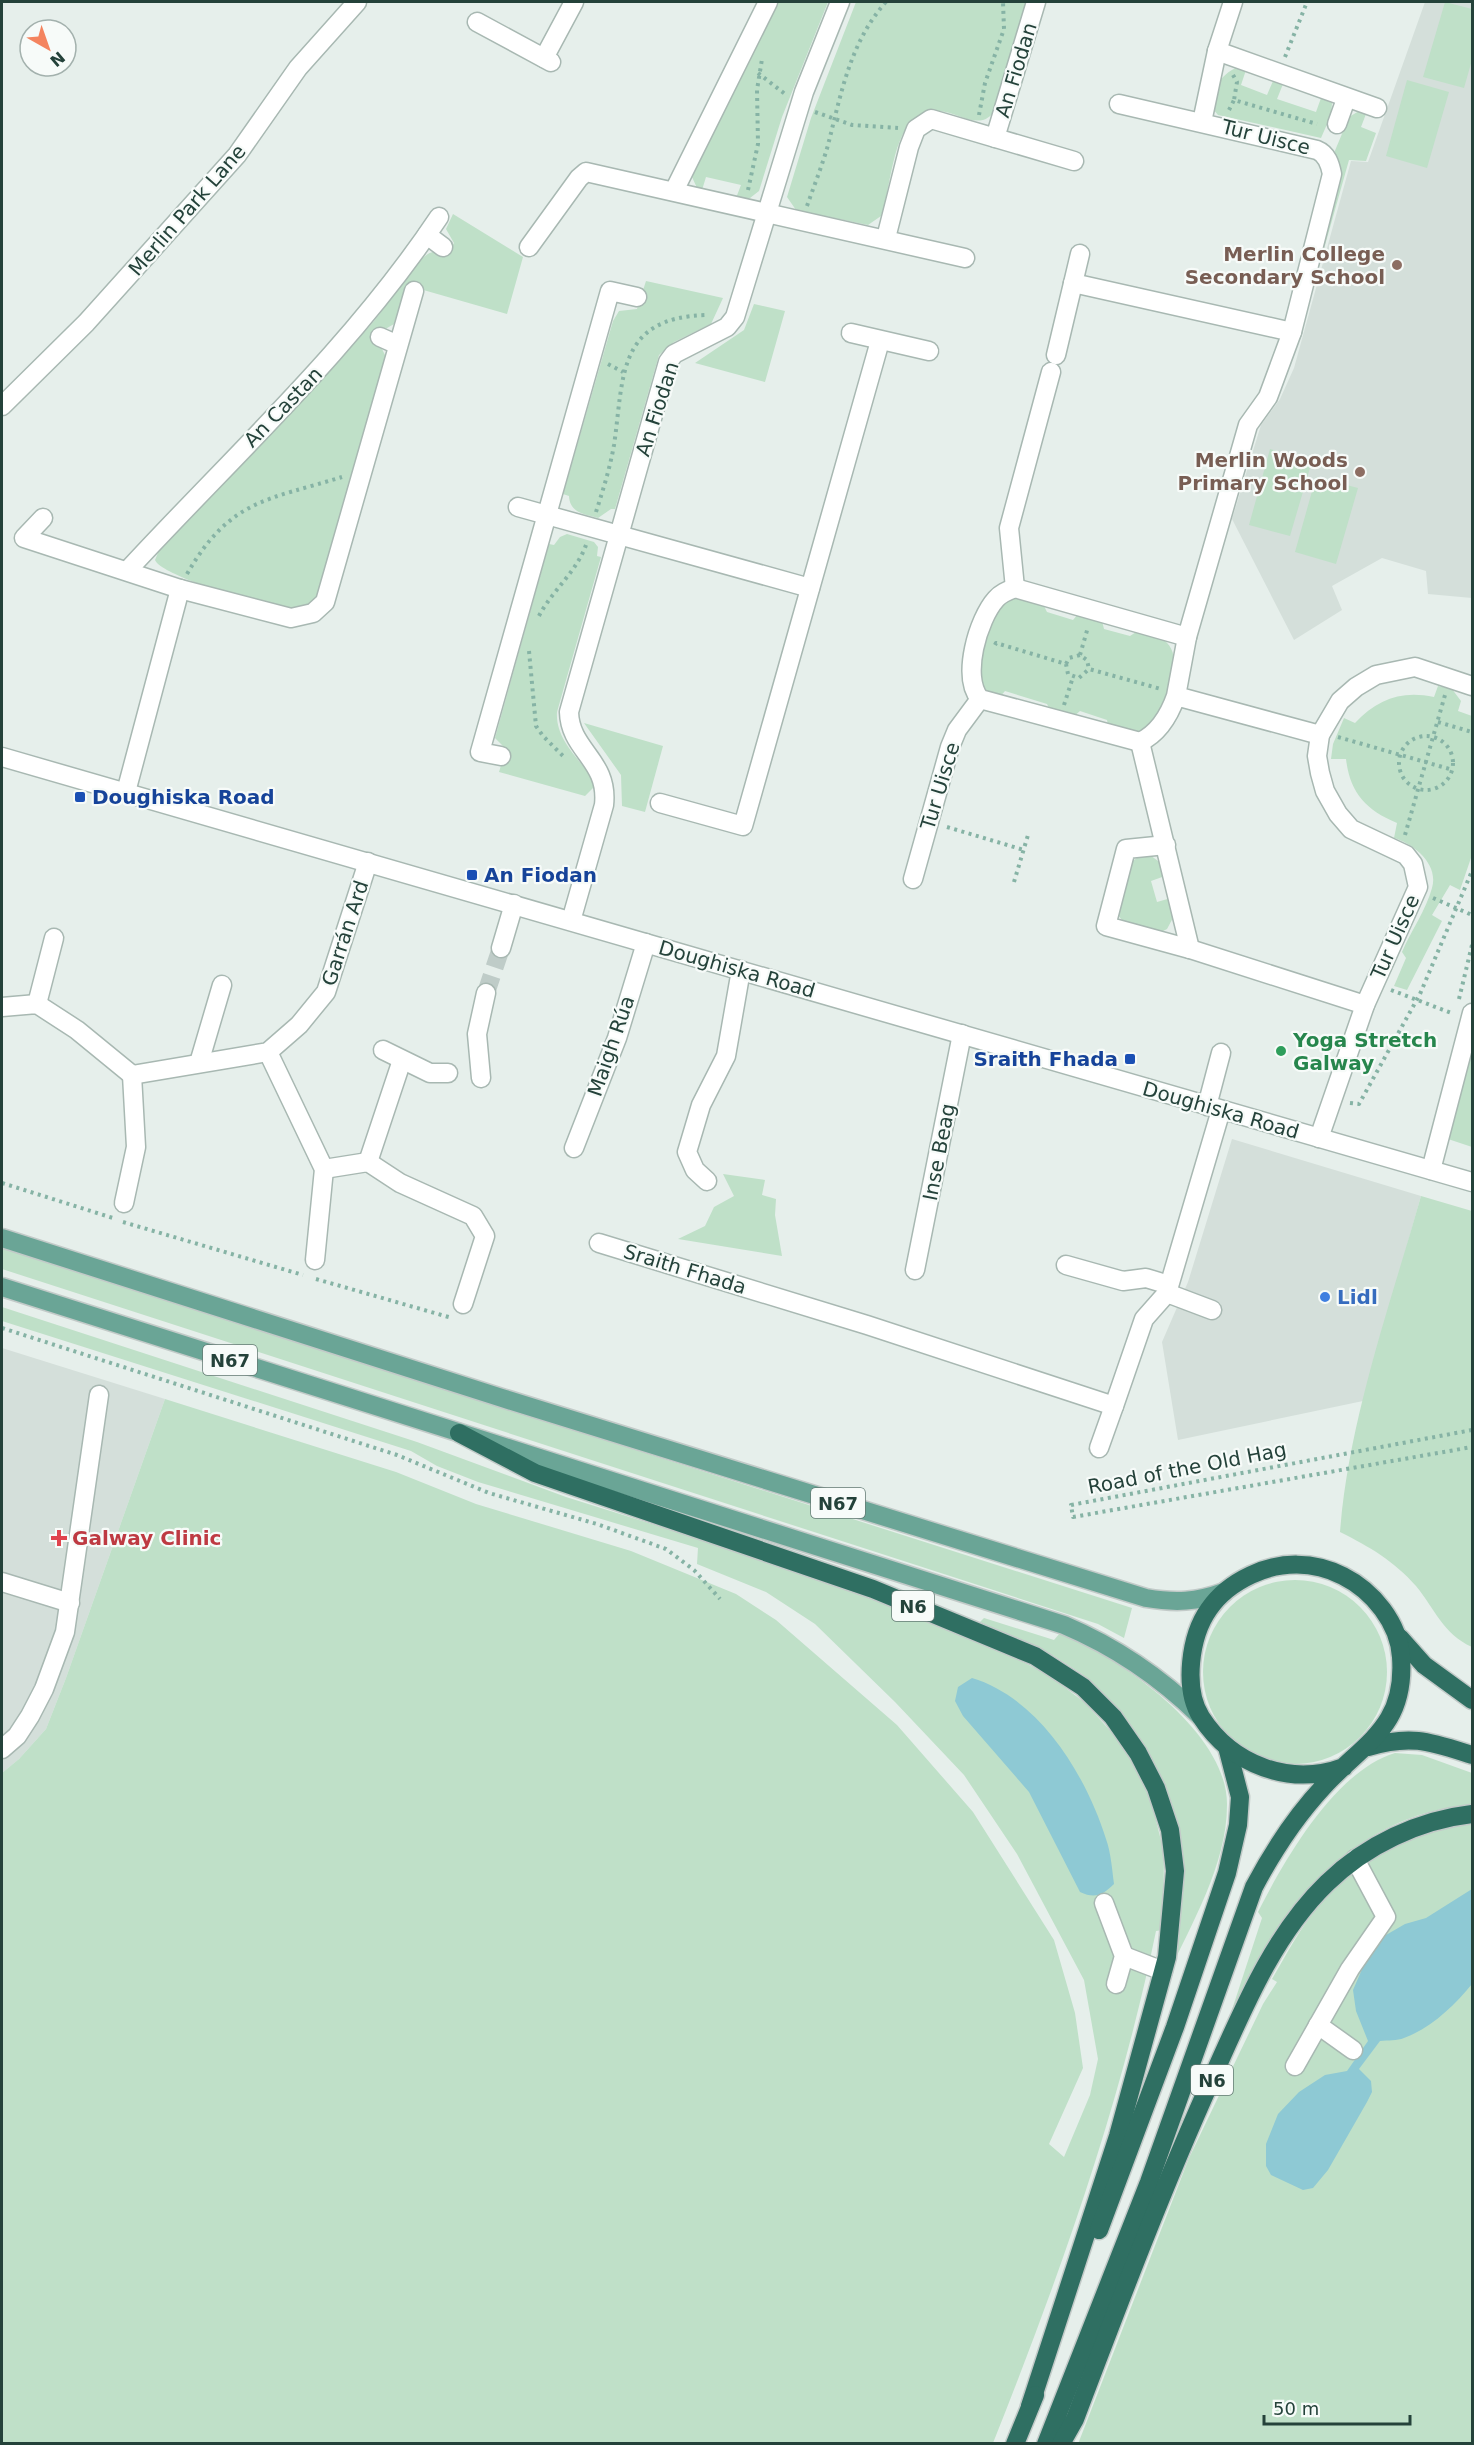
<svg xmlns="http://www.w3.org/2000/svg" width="1474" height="2445" viewBox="0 0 1474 2445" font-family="'DejaVu Sans',sans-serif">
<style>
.built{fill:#d4dfda}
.green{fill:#bfe0c8}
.water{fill:#8ec9d4}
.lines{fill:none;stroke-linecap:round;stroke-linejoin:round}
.minor-tunnel{stroke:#bfccc8;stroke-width:18;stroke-dasharray:18 9;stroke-linecap:butt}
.minor-casing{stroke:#a8b8b2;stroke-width:21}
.major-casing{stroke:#c2cac8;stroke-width:21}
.highway-casing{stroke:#c2cac8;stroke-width:21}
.path{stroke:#86b3a5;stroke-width:4;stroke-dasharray:3 4.5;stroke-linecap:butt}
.minor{stroke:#fff;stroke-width:18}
.major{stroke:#6aa596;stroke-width:18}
.highway{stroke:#2f6f62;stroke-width:18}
.education-dot{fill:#8d6e63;stroke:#f7fbf9;stroke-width:2}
.transit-dot{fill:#1a4fb4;stroke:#f7fbf9;stroke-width:2}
.leisure-dot{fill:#2e9e5b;stroke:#f7fbf9;stroke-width:2}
.shop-dot{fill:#3f7fe0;stroke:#f7fbf9;stroke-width:2}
.health-dot{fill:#e0444e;stroke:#f7fbf9;stroke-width:2}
.labels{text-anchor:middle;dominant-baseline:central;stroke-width:4.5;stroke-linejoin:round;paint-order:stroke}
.shield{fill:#f7fbf9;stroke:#637a73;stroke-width:1.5}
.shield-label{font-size:18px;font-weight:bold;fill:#24423a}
.street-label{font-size:20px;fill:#24423a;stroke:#f7fbf9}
.education-label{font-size:20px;font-weight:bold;fill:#785e54;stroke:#f7fbf9;text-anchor:end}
.transit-label{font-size:20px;font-weight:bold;fill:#164399;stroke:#f7fbf9;text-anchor:start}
.leisure-label{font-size:20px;font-weight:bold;fill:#27864d;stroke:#f7fbf9;text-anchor:start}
.shop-label{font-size:20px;font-weight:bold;fill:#366cbe;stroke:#f7fbf9;text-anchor:start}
.health-label{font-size:20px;font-weight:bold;fill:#be3a42;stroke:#f7fbf9;text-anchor:start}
</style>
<rect width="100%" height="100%" fill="#e6efeb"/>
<g class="built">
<polygon points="1425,2 1472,2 1472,598 1428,594 1426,571 1382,558 1332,586 1342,610 1294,640 1232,519 1261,425 1280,399 1294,368 1351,161 1368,162"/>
<polygon points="1232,1139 1421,1196 1363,1401 1178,1440 1162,1342 1188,1282"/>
<polygon points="2,1348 165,1399 66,1678 46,1729 19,1759 2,1773"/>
</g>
<g class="green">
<polygon points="778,2 828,2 782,117 759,191 750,198 736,198 741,185 706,177 702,190 697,188 692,177"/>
<path d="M 856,2 L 1027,2 L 993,113 C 978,132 954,109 936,111 C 929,111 924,115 918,117 C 892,131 891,189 881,216 L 868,225 L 796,210 L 787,197 L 811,118 Z"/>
<polygon points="1445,2 1472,9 1472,60 1464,88 1423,77"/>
<path d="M 1239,66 L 1246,70 L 1241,85 L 1267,95 L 1273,81 L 1283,84 L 1277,99 L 1316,112 L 1321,98 L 1332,103 L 1331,115 L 1321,138 L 1218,115 L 1213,109 C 1217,85 1216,78 1239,66 Z"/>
<polygon points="1407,80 1449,92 1427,168 1386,156"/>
<polygon points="1359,111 1366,114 1361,127 1376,133 1366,161 1349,160 1313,288 1338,180 1339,166 1334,153 1349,117"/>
<path d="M 453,214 L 523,257 L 507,314 L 406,285 L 394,324 L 382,331 L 381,347 L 386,357 L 320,597 C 313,604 301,611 291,610 C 271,609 161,576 155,560 L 160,548 C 233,474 306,400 374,321 C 387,306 416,255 433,252 L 444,257 L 454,243 L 446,229 Z"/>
<path d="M 646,281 L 723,298 L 711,324 L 674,342 L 659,355 L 615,509 L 611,509 L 598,518 C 584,514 570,513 569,496 L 563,494 L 613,321 L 619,311 L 637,309 Z"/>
<polygon points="754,304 785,311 765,382 695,363 744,330"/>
<polygon points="1270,449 1312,461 1290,536 1249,525"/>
<polygon points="1316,477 1358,488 1336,564 1295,552"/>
<path d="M 567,534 L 594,542 L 598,547 L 597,556 L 601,557 L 557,712 C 555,741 582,761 597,784 L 585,796 L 499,772 L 506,749 L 495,738 L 549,544 L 554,545 L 560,537 Z"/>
<path d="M 1020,598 L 1042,602 L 1047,612 L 1073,620 L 1078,614 L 1102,621 L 1104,629 L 1130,636 L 1139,630 C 1146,633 1155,634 1161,638 C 1193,657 1159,714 1145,735 L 1109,730 L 1107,720 L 1080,711 L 1072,718 L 1051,712 L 1047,704 L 1005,691 L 999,698 L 989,695 L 981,687 L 977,673 L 992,616 L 1007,600 Z"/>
<path d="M 1438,686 L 1452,689 L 1461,701 L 1458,711 L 1472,716 L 1472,855 L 1460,890 L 1450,885 L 1432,915 L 1442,921 L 1407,990 L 1394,986 L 1406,958 L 1402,952 C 1411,931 1426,910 1432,888 C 1439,864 1414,844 1394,838 L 1397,823 C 1366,810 1350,793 1346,759 L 1331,759 L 1333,744 L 1344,718 L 1355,723 C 1377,699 1402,690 1434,697 Z"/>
<polygon points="584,723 663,746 645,812 622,806 621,775"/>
<polygon points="1141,855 1150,855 1162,864 1165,876 1151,881 1157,902 1171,898 1174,916 1167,929 1161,932 1125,924 1118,915 1130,863"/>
<polygon points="1472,1047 1472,1147 1448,1139"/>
<polygon points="723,1174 765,1180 762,1195 776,1199 775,1215 782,1256 678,1239 705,1226 714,1207 734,1196"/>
<path d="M 1421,1196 L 1472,1211 L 1472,1647 C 1443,1634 1435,1609 1416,1586 C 1394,1561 1370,1547 1340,1532 C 1349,1418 1390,1306 1421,1196 Z"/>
<polygon points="2,1248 1132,1608 1124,1638 1098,1624 2,1269"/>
<path d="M 2,1307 L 417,1442 L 566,1497 L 830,1580 L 995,1648 L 1047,1674 L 1084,1702 L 1116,1737 L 1136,1768 L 1152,1804 L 1164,1853 L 1163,1930 L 1156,1931 C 1120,2107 1059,2277 993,2443 L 2,2443 L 2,1773 L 19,1759 L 46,1729 L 66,1678 L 165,1399 L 396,1472 L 476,1504 L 631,1551 L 736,1594 L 776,1620 L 897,1725 L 973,1812 L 1054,1940 L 1075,2013 L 1083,2068 L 1049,2144 L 1064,2157 L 1090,2095 L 1098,2059 L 1084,1980 L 1017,1854 L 964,1775 L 895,1702 L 815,1624 L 766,1592 L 697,1564 L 698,1548 L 478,1482 L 437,1466 L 411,1451 L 2,1321 Z"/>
<circle cx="1295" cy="1672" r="92"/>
<path d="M 984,1618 L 1054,1640 L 1060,1633 C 1120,1658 1228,1732 1227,1805 C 1227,1865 1191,1924 1167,1977 L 1176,1933 L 1163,1785 L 1151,1758 L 1111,1702 L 1082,1674 L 1054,1656 L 980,1622 Z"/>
<path d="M 1395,1753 L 1422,1755 L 1472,1773 L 1472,1806 C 1398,1807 1327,1859 1285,1917 C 1260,1952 1243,1993 1225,2031 L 1262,1918 L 1258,1912 C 1285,1859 1335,1771 1395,1753 Z"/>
<path d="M 1472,1824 L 1472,2443 L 1078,2444 L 1189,2158 L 1263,2004 L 1277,1982 L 1272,1979 C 1286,1955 1299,1930 1317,1908 C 1344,1874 1393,1841 1436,1829 C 1447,1826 1461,1825 1472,1824 Z"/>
</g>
<g class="water">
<path d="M 972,1678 C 1039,1698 1086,1775 1106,1839 C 1111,1853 1112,1869 1114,1884 C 1103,1895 1095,1899 1080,1892 L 1029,1792 L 963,1716 L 955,1701 L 958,1687 Z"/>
<path d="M 1472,1889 L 1472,1984 C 1454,2006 1431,2028 1404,2038 C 1397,2041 1388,2040 1380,2041 L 1359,2069 L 1371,2081 L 1372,2092 L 1367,2102 L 1328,2170 L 1313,2188 L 1303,2190 L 1271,2175 L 1266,2166 L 1266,2144 L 1278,2114 L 1299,2092 L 1325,2075 L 1347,2071 L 1368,2041 L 1356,2011 L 1353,1990 L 1366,1960 L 1386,1935 L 1405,1924 L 1426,1918 Z"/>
</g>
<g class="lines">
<polyline class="minor-tunnel" points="486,993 501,948"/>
<defs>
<g id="minor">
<polyline points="477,22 551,62"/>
<polyline points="1217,51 1377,108"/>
<polyline points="544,58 574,2"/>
<path d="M 1119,104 L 1317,150 C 1327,154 1330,164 1332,174 L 1292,332 L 1268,397 L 1248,425 L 1187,637"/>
<polyline points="1202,122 1217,51 1233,2"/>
<polyline points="1337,124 1346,99"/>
<polyline points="995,138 1036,2"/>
<polyline points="674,191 768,2"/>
<polyline points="427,235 443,247"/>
<polyline points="886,238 909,147 916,129 931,119 1074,161"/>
<polyline points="529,247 579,178 586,172 965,258"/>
<polyline points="1073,283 1292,332"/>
<polyline points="851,333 929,351"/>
<polyline points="380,337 398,345"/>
<polyline points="1056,355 1080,254"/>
<polyline points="2,406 86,323 237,155 298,68 357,2"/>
<polyline points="518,507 810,588"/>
<polyline points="43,518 24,538 180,589 291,618 313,613 325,602 414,291"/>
<path d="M 127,571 C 234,455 351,349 439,217"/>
<polyline points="1015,588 1009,528 1051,372"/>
<path d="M 1176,696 L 1187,637 L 1015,588 C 1007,591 1001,593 996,599 C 978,619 961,677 980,699 L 1140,742 C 1159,733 1169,716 1176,696 L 1320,735"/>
<polyline points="1140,742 1190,949"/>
<polyline points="501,756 480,752 610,291 637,297"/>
<polyline points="2,757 1472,1182"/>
<polyline points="126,792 180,589"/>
<polyline points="660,803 743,826 880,341"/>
<polyline points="1166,845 1126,849 1106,926 1190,949 1365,1005"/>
<polyline points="913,879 950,747 957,730 980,699"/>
<path d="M 571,921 L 604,805 C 609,760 570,751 569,712 L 668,362 L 674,354 L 727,327 L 735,317 L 804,92 L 840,2"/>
<polyline points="501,948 514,904"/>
<polyline points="37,1004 54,938"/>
<polyline points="2,1007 37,1004 77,1030 132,1075 268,1052 299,1025 326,992 368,862"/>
<polyline points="383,1050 430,1073 448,1073"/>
<polyline points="268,1052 324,1169 315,1260"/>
<polyline points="199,1063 222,985"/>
<polyline points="481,1078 477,1034 486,993"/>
<polyline points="1207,1106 1221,1053"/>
<polyline points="1319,1138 1365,1005 1418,887 1413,864 1406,855 1351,829 1338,814 1325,791 1320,773 1317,756 1320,735 1340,701 1356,687 1376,675 1415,667 1472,686"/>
<polyline points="574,1148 617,1038 646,943"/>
<polyline points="368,1162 402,1060"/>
<polyline points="324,1169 368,1162 400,1183 473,1216 485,1236 463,1304"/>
<polyline points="1431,1170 1472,1013"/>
<polyline points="707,1181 695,1170 687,1152 701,1105 726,1056 741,970"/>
<polyline points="124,1203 136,1147 132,1075"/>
<polyline points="599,1243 867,1325 1114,1406 1144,1319 1167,1293 1221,1110"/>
<polyline points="1066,1265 1123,1281 1146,1278 1169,1285"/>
<polyline points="915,1270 962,1034"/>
<polyline points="1167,1293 1212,1310"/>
<polyline points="1099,1448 1114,1406"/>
<polyline points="2,1582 70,1603"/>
<polyline points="2,1749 17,1736 30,1716 44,1689 65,1632 99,1395"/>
<polyline points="1104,1903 1124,1956 1116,1984"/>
<polyline points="1124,1956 1163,1971"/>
<polyline points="1318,2025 1353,2050"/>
<polyline points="1295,2066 1350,1969 1386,1917 1355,1859"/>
</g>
<g id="major">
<path d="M 2,1238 L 502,1398 L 1146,1598 C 1175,1603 1197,1602 1224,1592"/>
<path d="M 2,1287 L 1064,1625 C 1116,1647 1160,1677 1200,1716"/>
</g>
<g id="highway">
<polyline points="459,1433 535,1473 873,1589 1035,1656 1083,1687 1113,1717 1138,1753 1156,1788 1170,1830 1175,1871 1167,1957 1118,2136 1030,2406"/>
<polyline points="1400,1638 1424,1665 1472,1700"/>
<path d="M 1368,1747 C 1412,1734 1431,1742 1472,1755"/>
<polyline points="1099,2230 1175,2027 1227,1873 1238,1825 1240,1797 1227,1747"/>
<polyline points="1015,2444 1035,2395"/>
<path d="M 1046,2444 L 1149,2182 L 1254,1887 C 1273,1851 1296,1816 1324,1786 C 1365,1742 1406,1727 1401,1657 C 1399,1623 1373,1591 1343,1576 C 1314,1561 1280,1561 1251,1575 C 1234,1583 1220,1593 1209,1609 C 1190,1636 1183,1688 1201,1717 C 1232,1765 1290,1787 1344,1767"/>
<path d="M 1061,2444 L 1075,2419 C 1119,2303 1163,2187 1214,2074 C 1244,2007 1274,1934 1327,1883 C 1366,1845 1419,1820 1472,1814"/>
</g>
</defs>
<use href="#minor" class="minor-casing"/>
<use href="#major" class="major-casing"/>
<use href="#highway" class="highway-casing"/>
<g class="path">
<polyline points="1285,57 1307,2"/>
<polyline points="758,73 785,94"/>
<polyline points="1233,75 1237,82 1234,100"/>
<polyline points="1229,110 1234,100 1317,124"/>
<polyline points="815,112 852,125 898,128"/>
<polyline points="979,115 985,83 1004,29 1003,2"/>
<polyline points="748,190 758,144 757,90 762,59"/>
<path d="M 807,206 C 814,186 822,166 828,145 C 841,94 850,42 886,2"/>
<polyline points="608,364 623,372"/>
<path d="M 596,512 C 603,490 610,468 614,445 C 624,378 616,317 707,315"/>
<path d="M 187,574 C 230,499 268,500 342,477"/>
<path d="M 539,616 C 553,589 578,571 587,542"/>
<polyline points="995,645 996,643 1066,664 1068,674 1079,678 1089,669 1161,689"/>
<polyline points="529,651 536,726 543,736 565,758"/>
<polyline points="1080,655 1088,627"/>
<polyline points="1066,664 1069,658 1080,655 1087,660 1089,669"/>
<polyline points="1064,705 1073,677"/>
<polyline points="1438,722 1472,732"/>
<circle cx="1426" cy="763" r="27"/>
<polyline points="1338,737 1453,770"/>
<polyline points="947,827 1024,850"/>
<polyline points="1405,835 1445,695"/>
<polyline points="1014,882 1028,835"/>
<polyline points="1433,898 1472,915"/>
<polyline points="1391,990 1454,1014"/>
<polyline points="1459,999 1472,945"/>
<polyline points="1350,1103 1359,1104 1420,994 1472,871"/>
<polyline points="2,1183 113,1218"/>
<polyline points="123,1222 303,1275"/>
<polyline points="316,1279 452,1318"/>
<polyline points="2,1328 397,1455 489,1493 597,1524 666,1549 694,1570 720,1599"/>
<polyline points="1472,1430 1071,1505 1073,1517 1472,1447"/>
</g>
<use href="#minor" class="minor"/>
<use href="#major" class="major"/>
<use href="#highway" class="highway"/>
</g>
<g class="education-dot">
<circle cx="1397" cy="265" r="6"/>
<circle cx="1360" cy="472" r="6"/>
</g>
<g class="transit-dot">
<rect x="74" y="791" width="12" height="12" rx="3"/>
<rect x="466" y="869" width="12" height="12" rx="3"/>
<rect x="1124" y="1053" width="12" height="12" rx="3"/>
</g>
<circle class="leisure-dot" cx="1281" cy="1051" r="6"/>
<circle class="shop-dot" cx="1325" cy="1297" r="6"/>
<path class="health-dot" d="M56 1529h6v6h6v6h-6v6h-6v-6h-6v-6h6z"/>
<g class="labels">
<g class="shield">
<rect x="203" y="1345" width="54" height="30" rx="4.5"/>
<rect x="811" y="1488" width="54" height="30" rx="4.5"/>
<rect x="892" y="1591" width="42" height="30" rx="4.5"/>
<rect x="1191" y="2065" width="42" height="30" rx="4.5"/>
</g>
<g class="shield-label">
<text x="230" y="1360">N67</text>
<text x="838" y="1503">N67</text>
<text x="913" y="1606">N6</text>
<text x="1212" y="2080">N6</text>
</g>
<g class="street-label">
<text transform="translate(1016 70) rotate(-73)">An Fiodan</text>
<text transform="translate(1266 137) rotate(14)">Tur Uisce</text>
<text transform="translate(187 210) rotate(-49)">Merlin Park Lane</text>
<text transform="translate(283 407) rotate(-46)">An Castan</text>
<text transform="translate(657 409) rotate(-72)">An Fiodan</text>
<text transform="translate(940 786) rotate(-73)">Tur Uisce</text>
<text transform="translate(345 933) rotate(-72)">Garrán Ard</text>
<text transform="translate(1395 937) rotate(-66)">Tur Uisce</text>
<text transform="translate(737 969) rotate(16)">Doughiska Road</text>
<text transform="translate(611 1046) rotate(-71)">Maigh Rúa</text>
<text transform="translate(1221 1110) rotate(16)">Doughiska Road</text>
<text transform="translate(939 1152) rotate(-79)">Inse Beag</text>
<text transform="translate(685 1269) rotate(17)">Sraith Fhada</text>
<text transform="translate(1187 1468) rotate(-11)">Road of the Old Hag</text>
</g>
<g class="education-label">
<text x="1385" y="254">Merlin College<tspan x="1385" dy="23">Secondary School</tspan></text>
<text x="1348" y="460">Merlin Woods<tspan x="1348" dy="23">Primary School</tspan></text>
</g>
<g class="transit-label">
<text x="92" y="797">Doughiska Road</text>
<text x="484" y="875">An Fiodan</text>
<text x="1118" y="1059" text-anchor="end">Sraith Fhada</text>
</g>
<g class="leisure-label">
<text x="1293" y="1040">Yoga Stretch<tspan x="1293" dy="23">Galway</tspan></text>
</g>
<g class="shop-label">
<text x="1337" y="1297">Lidl</text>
</g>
<g class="health-label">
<text x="72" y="1538">Galway Clinic</text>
</g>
</g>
<rect width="1474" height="2445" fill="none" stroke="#24423a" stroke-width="6"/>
<g transform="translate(48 48) rotate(140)"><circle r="28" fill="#f7fbf9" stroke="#a3b1ad" stroke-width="1.5"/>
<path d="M0-4.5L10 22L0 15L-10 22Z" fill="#f4845f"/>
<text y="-9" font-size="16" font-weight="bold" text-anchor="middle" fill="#24423a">N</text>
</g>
<path d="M1264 2415v9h146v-9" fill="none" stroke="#24423a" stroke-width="3"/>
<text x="1273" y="2415" font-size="18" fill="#24423a" stroke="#f7fbf9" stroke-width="4.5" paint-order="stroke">50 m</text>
</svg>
